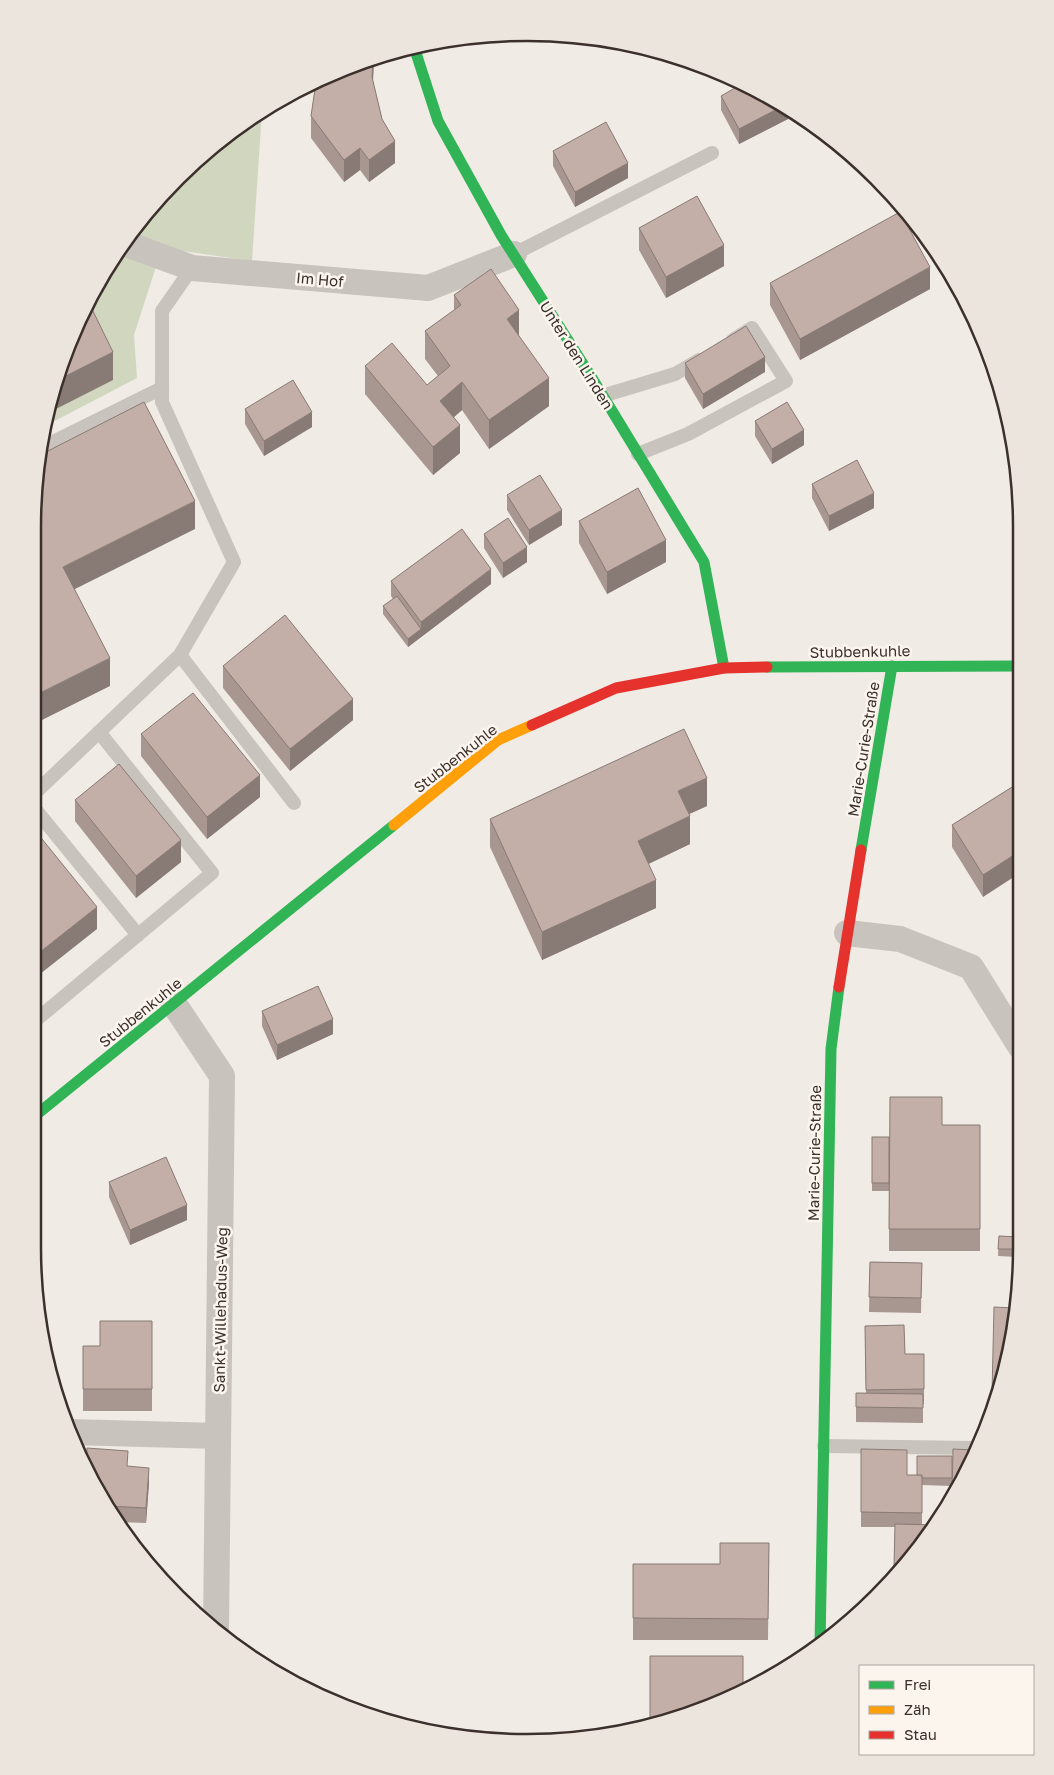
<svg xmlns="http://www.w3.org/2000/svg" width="1054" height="1775" viewBox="0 0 1054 1775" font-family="'Golos Text',sans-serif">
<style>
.green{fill:#d1d6bf}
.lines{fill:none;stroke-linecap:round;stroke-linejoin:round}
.lane{stroke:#c9c3be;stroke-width:14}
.street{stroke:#c9c3be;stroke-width:26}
.fast{stroke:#30b455;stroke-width:11}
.slow{stroke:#ff9f0a;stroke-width:11}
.jam{stroke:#e5322d;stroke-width:11}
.wall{fill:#a89690}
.shaded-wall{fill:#887a75}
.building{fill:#c3afa7;stroke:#887a75}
.labels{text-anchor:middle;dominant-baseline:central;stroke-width:5;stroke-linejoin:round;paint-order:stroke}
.street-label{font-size:15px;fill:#3b302b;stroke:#fbf5ee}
.rim{fill:none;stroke:#3b302b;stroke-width:2.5}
</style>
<rect width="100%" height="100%" fill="#f0ebe5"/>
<polygon class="green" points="262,111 252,261 162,248 134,335 137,378 47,425 59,368 116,252 178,177 253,116"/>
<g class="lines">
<g class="lane">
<polyline points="514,254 712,153"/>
<polyline points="602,396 675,374 699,360"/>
<polyline points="43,447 162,388"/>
<polyline points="638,454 688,434 786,381 752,328 733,340"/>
<polyline points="180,655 294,803"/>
<polyline points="35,793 180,655 234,562 162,402 162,311 192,268"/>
<polyline points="35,809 138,935"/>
<polyline points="36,1020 212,873 99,732"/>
<polyline points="824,1446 975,1448"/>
</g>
<g class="street">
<polyline points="124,243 192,268 428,288 514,254"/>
<polyline points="847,933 900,939 971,967 1020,1046"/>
<polyline points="174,1004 222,1076 216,1630"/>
<polyline points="69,1432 218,1436"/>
</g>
<g class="fast">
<polyline points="418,46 416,53 438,121 501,235 592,378 704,562 724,668"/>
<polyline points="767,667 1020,666"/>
<polyline points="861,850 892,666"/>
<polyline points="36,1115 394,825"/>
<polyline points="820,1645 831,1049 839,987"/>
</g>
<polyline class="slow" points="394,825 498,740 532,725"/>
<g class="jam">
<polyline points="532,725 616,688 724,668 767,667"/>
<polyline points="839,987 861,850"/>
</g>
</g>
<g class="wall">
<polygon points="374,59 373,81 382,119 395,163 369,182 360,170 344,182 311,138 311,116 338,70"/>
<polygon points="721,96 788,108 788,119 739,144 721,110"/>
<polygon points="553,151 628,178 575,207 553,166"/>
<polygon points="639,228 724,266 666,298 639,250"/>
<polygon points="770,283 930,289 800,360 770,305"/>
<polygon points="454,295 519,336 549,406 489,449 462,410 454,417 460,453 433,475 365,394 365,366 427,385 438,376 425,359 425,331 454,311"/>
<polygon points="685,363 765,372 703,409 685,378"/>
<polygon points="245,409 312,427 264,456 245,424"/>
<polygon points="755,421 804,445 772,464 755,436"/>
<polygon points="812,484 874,508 829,531 812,498"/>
<polygon points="507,495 562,525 529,545 507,510"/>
<polygon points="579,521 666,562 607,594 579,543"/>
<polygon points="484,534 527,562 503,578 484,548"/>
<polygon points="391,581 491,584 408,647 383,614 383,606 393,599 391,596"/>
<polygon points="223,666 353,720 290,771 223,688"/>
<polygon points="141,734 260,797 207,839 141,756"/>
<polygon points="1020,782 983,897 952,847 952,825"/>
<polygon points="75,800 181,862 136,898 75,821"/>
<polygon points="707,806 689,814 690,844 648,864 656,908 542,960 490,847 490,819"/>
<polygon points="262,1011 333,1034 277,1060 262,1026"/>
<polygon points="942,1125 980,1125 980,1251 889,1251 889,1191 872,1191 872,1137 889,1137"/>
<polygon points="109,1182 187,1220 130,1245 109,1197"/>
<polygon points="999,1236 1020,1237 1020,1257 998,1256"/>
<polygon points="870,1262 922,1263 921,1313 869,1312"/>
<polygon points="1015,1308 995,1407 992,1414 992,1393"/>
<polygon points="152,1321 152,1411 83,1411 83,1346 100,1346"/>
<polygon points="865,1326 905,1354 924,1354 924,1404 923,1404 923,1423 856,1422 856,1393 866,1393"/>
<polygon points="861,1449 907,1475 917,1475 952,1456 952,1486 922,1485 922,1525 937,1525 894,1577 895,1527 861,1527"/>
<polygon points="128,1466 149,1483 146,1523 118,1522 86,1470"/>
<polygon points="769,1543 768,1640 633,1640 633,1564 720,1564"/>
</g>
<g class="shaded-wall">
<polygon points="373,59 374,59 372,99 372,77"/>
<polygon points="783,106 788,108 788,119 739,144 739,129"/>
<polygon points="395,141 395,163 369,182 369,160"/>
<polygon points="360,148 360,170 344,182 344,160"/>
<polygon points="628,163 628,178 575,207 575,192"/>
<polygon points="724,245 724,266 666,298 666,277"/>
<polygon points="930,267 930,289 800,360 800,339"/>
<polygon points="519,310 519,338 507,319"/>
<polygon points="113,352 113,380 50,412 56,381"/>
<polygon points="765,357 765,372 703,409 703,394"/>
<polygon points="549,378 549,406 489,449 489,420"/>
<polygon points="462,382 462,410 440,429 440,401"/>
<polygon points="312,412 312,427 264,456 264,441"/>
<polygon points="460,425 460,453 433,475 433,447"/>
<polygon points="804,430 804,445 772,464 772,449"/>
<polygon points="874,493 874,508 829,531 829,516"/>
<polygon points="195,501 195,529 63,595 63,567"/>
<polygon points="562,510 562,525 529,545 529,530"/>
<polygon points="666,540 666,562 607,594 607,572"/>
<polygon points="527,547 527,562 503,578 503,563"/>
<polygon points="491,569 491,584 408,647 408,639 421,629 421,622"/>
<polygon points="110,658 110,686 34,724 34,696"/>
<polygon points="353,699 353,720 290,771 290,749"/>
<polygon points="260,775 260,797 207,839 207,817"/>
<polygon points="707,778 707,806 678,819 678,791"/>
<polygon points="690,816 690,844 638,869 638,841"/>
<polygon points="181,840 181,862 136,898 136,876"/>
<polygon points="1020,851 1020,873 983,897 983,875"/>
<polygon points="656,880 656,908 542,960 542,932"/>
<polygon points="97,907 97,929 35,978 35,956"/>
<polygon points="333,1019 333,1034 277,1060 277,1045"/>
<polygon points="187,1205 187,1220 130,1245 130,1230"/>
<polygon points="42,1280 42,1294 40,1326 39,1321"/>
<polygon points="149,1468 149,1483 146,1523 146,1508"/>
</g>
<g class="building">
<polygon points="373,59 372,77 382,119 395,141 369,160 360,148 344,160 311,116 316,82 338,70"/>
<polygon points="742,84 783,106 739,129 721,96"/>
<polygon points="606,122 628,163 575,192 553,151"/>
<polygon points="697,196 724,245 666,277 639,228"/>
<polygon points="900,212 930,267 800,339 770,283"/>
<polygon points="491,269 519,310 507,319 549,378 489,420 462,382 440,401 460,425 433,447 365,366 392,343 427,385 450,366 425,331 461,305 454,295"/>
<polygon points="90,305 113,352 56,381 59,368"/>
<polygon points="746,326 765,357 703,394 685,363"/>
<polygon points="293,380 312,412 264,441 245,409"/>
<polygon points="144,402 195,501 63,567 110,658 34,696 34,494 42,454"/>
<polygon points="787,402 804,430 772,449 755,421"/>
<polygon points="857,460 874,493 829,516 812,484"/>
<polygon points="540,475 562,510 529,530 507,495"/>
<polygon points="638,488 666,540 607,572 579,521"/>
<polygon points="508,518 527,547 503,563 484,534"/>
<polygon points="462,529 491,569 421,622 391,581"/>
<polygon points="397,596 421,629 408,639 383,606"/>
<polygon points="285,615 353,699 290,749 223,666"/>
<polygon points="193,693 260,775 207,817 141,734"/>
<polygon points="684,729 707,778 678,791 690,816 638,841 656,880 542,932 490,819"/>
<polygon points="119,764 181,840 136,876 75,800"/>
<polygon points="1020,782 1020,851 983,875 952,825"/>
<polygon points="38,834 97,907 35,956 35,836"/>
<polygon points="318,986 333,1019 277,1045 262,1011"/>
<polygon points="890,1097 942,1097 942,1125 980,1125 980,1229 889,1229"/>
<rect x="872" y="1137" width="17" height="46"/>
<polygon points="166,1157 187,1205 130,1230 109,1182"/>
<polygon points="999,1236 1020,1237 1020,1249 998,1249"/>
<polygon points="870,1262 922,1263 921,1298 869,1297"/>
<polygon points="37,1279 42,1280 39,1321 37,1313"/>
<polygon points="994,1307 1015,1308 998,1393 992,1393"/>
<polygon points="100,1321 152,1321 152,1389 83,1389 83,1346 100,1346"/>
<polygon points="904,1325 905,1354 924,1354 924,1389 866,1390 865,1326"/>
<polygon points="856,1393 923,1394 923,1408 856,1407"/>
<polygon points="87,1448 128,1451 127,1466 149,1468 146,1508 108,1506 86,1470"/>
<polygon points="861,1449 907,1450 907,1475 922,1475 922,1513 861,1512"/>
<polygon points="953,1449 974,1450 952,1495"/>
<polygon points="917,1456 952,1456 952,1478 922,1478 922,1475 917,1475"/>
<polygon points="895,1524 937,1525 902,1567 894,1567"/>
<polygon points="720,1543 769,1543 768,1619 633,1618 633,1564 720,1564"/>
<polygon points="650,1656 743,1656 743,1693 686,1716 650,1725"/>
</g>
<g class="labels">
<g class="street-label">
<text transform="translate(320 279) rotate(5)">Im Hof</text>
<text transform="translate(577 355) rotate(58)">Unter den Linden</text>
<text transform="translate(860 651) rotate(-1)">Stubbenkuhle</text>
<text transform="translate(863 749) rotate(-81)">Marie-Curie-Straße</text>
<text transform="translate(455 758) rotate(-38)">Stubbenkuhle</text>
<text transform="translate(140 1012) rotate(-39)">Stubbenkuhle</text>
<text transform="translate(814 1153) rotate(-89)">Marie-Curie-Straße</text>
<text transform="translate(220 1310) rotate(-89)">Sankt-Willehadus-Weg</text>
</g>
</g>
<path d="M0 0H1054V1775H0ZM527 41H527A486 486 0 0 1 1013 527V1248A486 486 0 0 1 527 1734H527A486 486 0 0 1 41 1248V527A486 486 0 0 1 527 41Z" fill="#ece5de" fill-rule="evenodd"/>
<path class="rim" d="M527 41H527A486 486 0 0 1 1013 527V1248A486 486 0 0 1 527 1734H527A486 486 0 0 1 41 1248V527A486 486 0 0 1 527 41Z"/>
<rect x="859" y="1665" width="175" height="90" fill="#fbf5ee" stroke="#aea6a0"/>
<rect x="869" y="1681" width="25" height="8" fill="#30b455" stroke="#aea6a0"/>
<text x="904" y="1690" font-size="15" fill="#3b302b">Frei</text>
<rect x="869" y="1706" width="25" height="8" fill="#ff9f0a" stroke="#aea6a0"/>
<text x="904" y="1715" font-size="15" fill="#3b302b">Zäh</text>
<rect x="869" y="1731" width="25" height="8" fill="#e5322d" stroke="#aea6a0"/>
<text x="904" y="1740" font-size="15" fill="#3b302b">Stau</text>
</svg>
